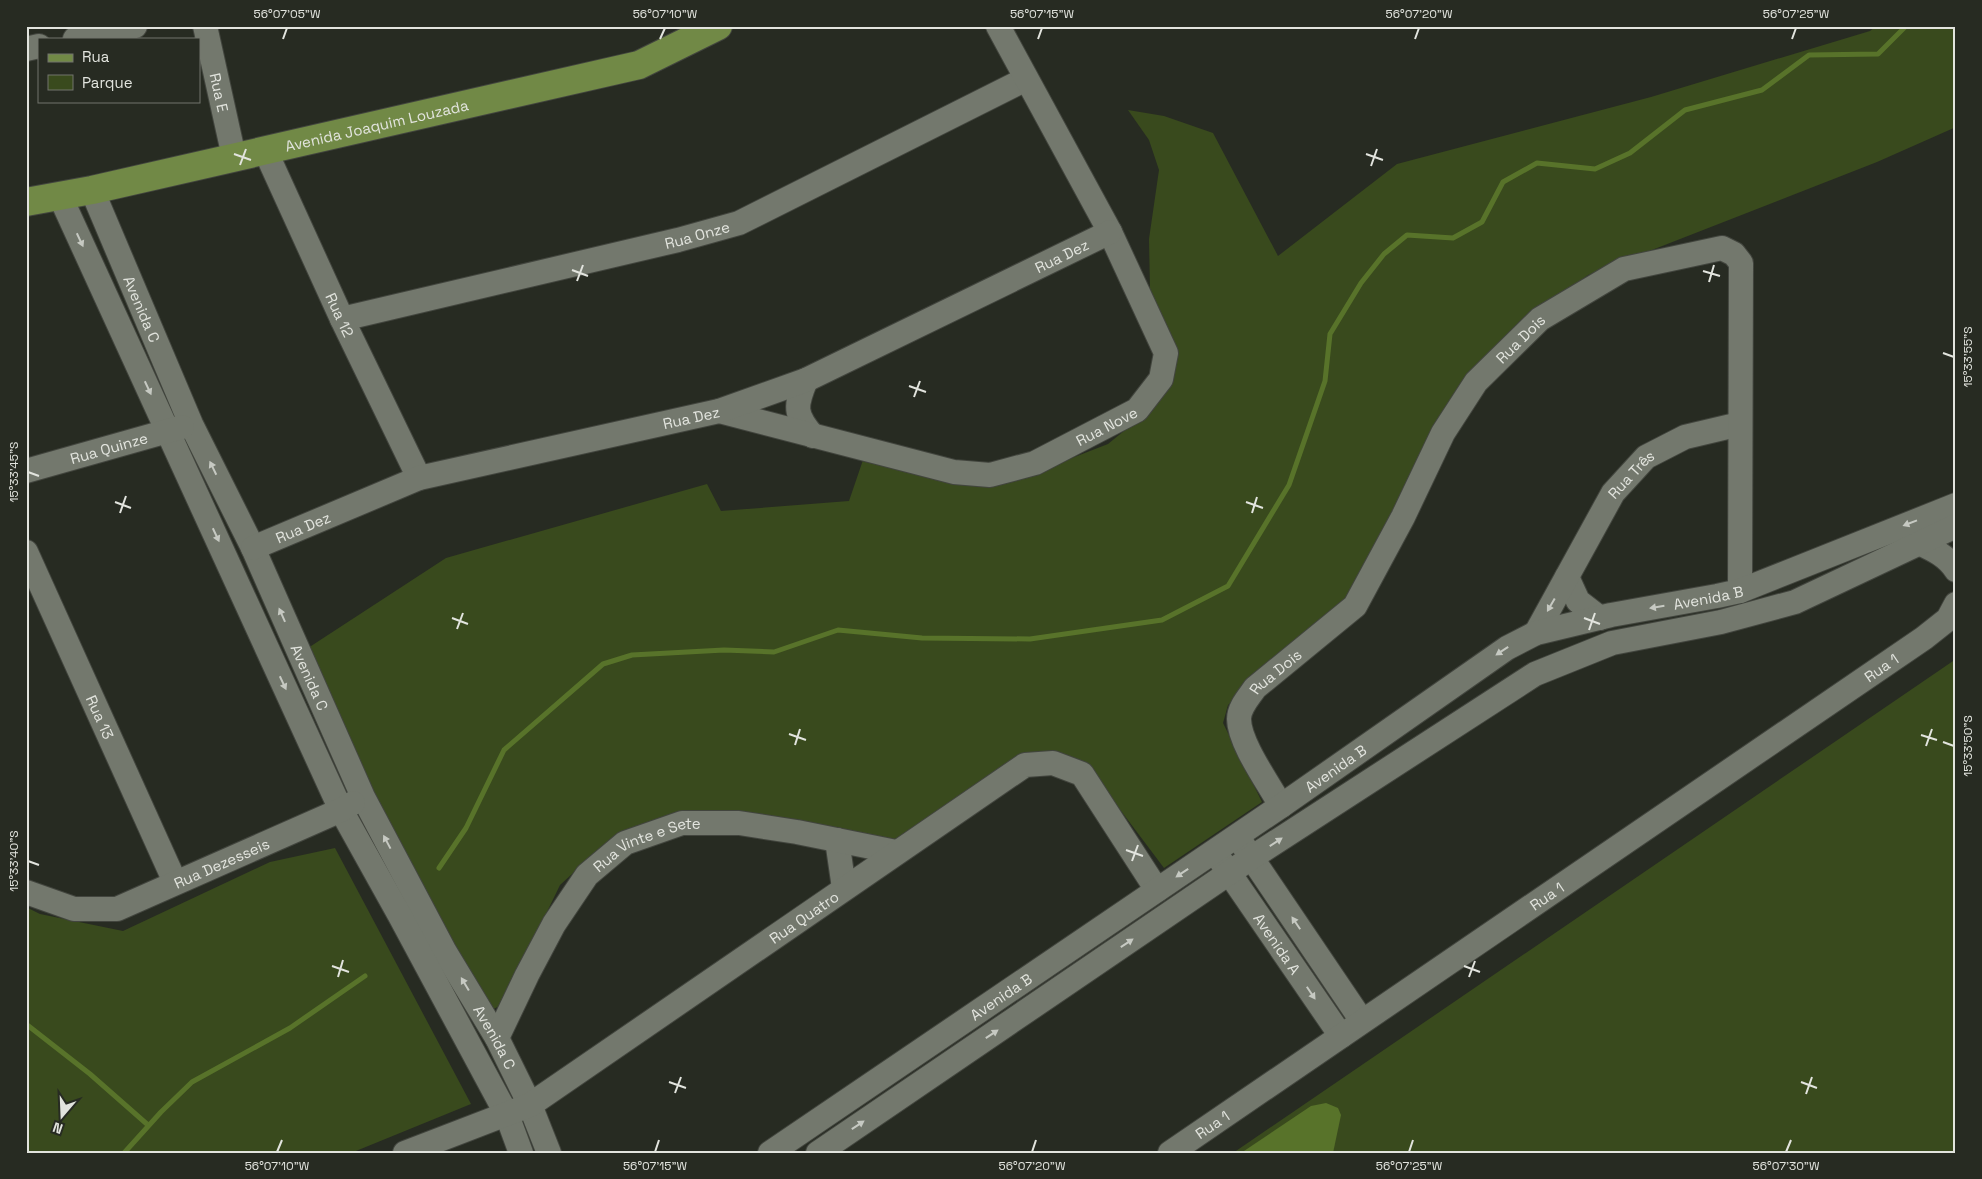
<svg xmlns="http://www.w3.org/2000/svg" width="1982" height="1179" viewBox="0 0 1982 1179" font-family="'Space Grotesk',sans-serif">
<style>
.green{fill:#394a1d}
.water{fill:#58732a}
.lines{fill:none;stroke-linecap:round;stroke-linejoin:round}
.stream{stroke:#58732a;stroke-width:5}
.minor-casing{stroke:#42453e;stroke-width:26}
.major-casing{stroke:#42453e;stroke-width:30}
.minor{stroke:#73786d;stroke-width:24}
.major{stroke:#718946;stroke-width:28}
.oneway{fill:#c6c9c2}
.ticks{fill:none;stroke:#e2e4de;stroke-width:2}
.labels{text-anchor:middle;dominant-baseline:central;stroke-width:4;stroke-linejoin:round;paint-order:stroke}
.street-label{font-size:15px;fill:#e2e4de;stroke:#272b22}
.neatline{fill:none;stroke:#e2e4de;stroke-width:2}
.ticks-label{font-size:12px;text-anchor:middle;fill:#e2e4de}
</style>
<rect width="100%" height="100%" fill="#272b22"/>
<g class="green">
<polygon points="1876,26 1956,26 1956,127 1877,162 1588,275 1519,327 1349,598 1263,671 1228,705 1223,723 1262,802 1164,868 1088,767 1056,753 897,842 717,814 595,853 560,885 502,1005 491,1010 372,794 308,648 446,558 707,484 721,511 849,501 863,460 977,485 1013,481 1108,444 1152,408 1171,336 1150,289 1149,239 1159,170 1149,140 1128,110 1164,116 1213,133 1278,256 1397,164 1651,97 1870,31"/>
<polygon points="1956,659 1956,1153 1233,1153"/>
<polygon points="335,848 471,1104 351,1153 26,1153 26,907 40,914 123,931 270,862"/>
</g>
<polygon class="water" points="1326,1103 1338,1108 1341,1115 1333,1153 1244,1153 1244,1151 1311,1106"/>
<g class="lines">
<g class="stream">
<polyline points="439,868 466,828 504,750 603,664 632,655 724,650 774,652 838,630 922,638 1030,639 1162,620 1228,586 1289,485 1325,381 1330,334 1361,283 1384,254 1407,235 1453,238 1482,222 1503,182 1537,163 1595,169 1630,153 1685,110 1762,90 1809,55 1878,54 1906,26"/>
<polyline points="26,1024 90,1074 148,1125"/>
<polyline points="124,1153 161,1112 192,1082 290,1028 365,976"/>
</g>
<defs>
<g id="minor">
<path id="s1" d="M 205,26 L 234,157"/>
<polyline points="75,39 135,26"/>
<polyline points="26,49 39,46"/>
<path id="s2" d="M 265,150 L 342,319 L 419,478"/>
<path id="s3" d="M 92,190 L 191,424 L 253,548 L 363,797 L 445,952 L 497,1038 L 530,1105 L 549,1153"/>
<polyline points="60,196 341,810 400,916 507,1115 521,1153"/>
<path id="s4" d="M 342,319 L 678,240 L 739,223 L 1026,79"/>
<path d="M 806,380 C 795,406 794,414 813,436"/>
<path id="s5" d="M 719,411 L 954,472 L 990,475 L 1035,463 L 1137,410 L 1161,379 L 1166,353 L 1110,232 L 998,26"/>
<path id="s6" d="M 26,471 L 182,427"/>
<path d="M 1919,543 C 1934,550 1947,556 1956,570"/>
<path id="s7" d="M 253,548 L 419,478 L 719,411 L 806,380 L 1110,232"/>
<path id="s8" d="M 26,552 L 175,882"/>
<polyline points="1567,577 1578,601 1600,618"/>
<path id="s9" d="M 1536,633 L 1613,493 L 1646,457 L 1685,437 L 1740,424"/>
<path id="s10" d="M 1281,806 C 1269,784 1239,743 1239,719 C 1239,707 1249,697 1255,688 L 1355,606 L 1403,517 L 1443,433 L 1476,382 L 1540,319 L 1624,269 L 1722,248 L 1734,254 L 1741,263 L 1740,591"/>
<polyline points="837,840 844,888"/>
<polyline points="1243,845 1362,1021"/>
<path id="s11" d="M 1221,861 L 1341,1036"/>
<path id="s12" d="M 26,892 L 74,909 L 117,909 L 341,810 L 353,803"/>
<path id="s13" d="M 497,1038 L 527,975 L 554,924 L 587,875 L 625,843 L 682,823 L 739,823 L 797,832 L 896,852"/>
<path id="s14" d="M 405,1153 L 530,1105 L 1025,765 L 1053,763 L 1082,774 L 1157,890"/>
<path id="s15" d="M 770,1153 L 1281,806 L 1507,648 L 1536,633 L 1611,615 L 1717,596 L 1740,591 L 1956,505"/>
<polyline points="818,1153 1251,858 1535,674 1612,643 1721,622 1795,602 1956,526"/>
<path id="s16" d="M 1170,1153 L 1924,638 L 1948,619 L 1956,604"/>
</g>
<g id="major">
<path id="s17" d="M 26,202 L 92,190 L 639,65 L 718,26"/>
</g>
</defs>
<use href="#minor" class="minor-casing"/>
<use href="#major" class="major-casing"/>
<use href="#minor" class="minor"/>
<use href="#major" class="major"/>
</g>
<defs><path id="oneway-solid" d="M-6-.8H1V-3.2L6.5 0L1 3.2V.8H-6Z" transform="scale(1.25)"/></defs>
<g class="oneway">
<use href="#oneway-solid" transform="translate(80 240) rotate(65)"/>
<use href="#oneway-solid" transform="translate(148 388) rotate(65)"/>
<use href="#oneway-solid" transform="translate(213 468) rotate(-116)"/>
<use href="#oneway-solid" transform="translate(1910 523) rotate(159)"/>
<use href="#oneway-solid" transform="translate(216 535) rotate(65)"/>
<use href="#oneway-solid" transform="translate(1551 605) rotate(120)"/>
<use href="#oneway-solid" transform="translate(1657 607) rotate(171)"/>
<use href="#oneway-solid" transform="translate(282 615) rotate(-114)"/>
<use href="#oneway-solid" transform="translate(1502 651) rotate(146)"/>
<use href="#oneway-solid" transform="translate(283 683) rotate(65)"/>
<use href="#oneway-solid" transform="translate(387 842) rotate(-118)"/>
<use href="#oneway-solid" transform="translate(1276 842) rotate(-33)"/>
<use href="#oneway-solid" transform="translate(1182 873) rotate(146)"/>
<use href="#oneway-solid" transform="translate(1296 923) rotate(-124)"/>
<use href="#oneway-solid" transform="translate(1127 943) rotate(-34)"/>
<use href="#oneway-solid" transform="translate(465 984) rotate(-121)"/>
<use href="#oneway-solid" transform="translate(1311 993) rotate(56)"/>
<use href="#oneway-solid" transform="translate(992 1034) rotate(-34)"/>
<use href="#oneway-solid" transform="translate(858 1125) rotate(-34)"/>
</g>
<path class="ticks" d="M 283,39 L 287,28M 660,39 L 665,28M 1038,39 L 1042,28M 1415,39 L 1419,28M 1792,39 L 1796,28M 234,154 L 251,160M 1366,154 L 1383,160M 240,165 L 246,149M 1371,166 L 1377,149M 572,270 L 588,276M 1703,271 L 1720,276M 577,281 L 583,265M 1709,282 L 1714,265M 1943,353 L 1954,357M 909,386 L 926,392M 914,397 L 920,381M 28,472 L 39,476M 115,502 L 131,508M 1246,502 L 1263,508M 120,513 L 126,496M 1252,513 L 1257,497M 452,618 L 468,624M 1584,618 L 1600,624M 457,629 L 463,613M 1589,630 L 1595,613M 789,734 L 806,740M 1921,735 L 1937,740M 1943,742 L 1954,746M 795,745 L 800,729M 1926,746 L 1932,729M 1126,850 L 1143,856M 28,861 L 39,865M 1132,861 L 1138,845M 332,966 L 349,972M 1464,966 L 1480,972M 338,977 L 343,960M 1469,977 L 1475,961M 669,1082 L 686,1088M 1801,1082 L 1817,1088M 675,1093 L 681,1077M 1806,1094 L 1812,1077M 277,1152 L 282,1140M 655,1152 L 659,1140M 1032,1152 L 1036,1140M 1409,1152 L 1413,1140M 1786,1152 L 1791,1140"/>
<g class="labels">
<g class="street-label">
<text stroke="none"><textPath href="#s1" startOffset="68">Rua E</textPath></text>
<text stroke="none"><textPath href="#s17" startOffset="359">Avenida Joaquim Louzada</textPath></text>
<text stroke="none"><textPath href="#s4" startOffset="365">Rua Onze</textPath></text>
<text stroke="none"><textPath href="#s7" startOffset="864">Rua Dez</textPath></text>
<text stroke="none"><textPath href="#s3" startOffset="129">Avenida C</textPath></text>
<text stroke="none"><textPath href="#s2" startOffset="181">Rua 12</textPath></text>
<text stroke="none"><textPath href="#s10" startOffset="579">Rua Dois</textPath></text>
<text stroke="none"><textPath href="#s7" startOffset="459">Rua Dez</textPath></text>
<text stroke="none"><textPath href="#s5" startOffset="406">Rua Nove</textPath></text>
<text stroke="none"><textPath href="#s6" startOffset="86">Rua Quinze</textPath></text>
<text stroke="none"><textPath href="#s9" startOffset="186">Rua Três</textPath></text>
<text stroke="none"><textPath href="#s7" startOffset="54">Rua Dez</textPath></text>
<text stroke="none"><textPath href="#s15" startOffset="1102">Avenida B</textPath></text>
<text stroke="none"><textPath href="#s16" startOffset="861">Rua 1</textPath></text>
<text stroke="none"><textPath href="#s10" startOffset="159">Rua Dois</textPath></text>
<text stroke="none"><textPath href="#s3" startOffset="534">Avenida C</textPath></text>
<text stroke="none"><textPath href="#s8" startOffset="181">Rua 13</textPath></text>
<text stroke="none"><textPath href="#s15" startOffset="684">Avenida B</textPath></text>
<text stroke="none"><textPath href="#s13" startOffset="256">Rua Vinte e Sete</textPath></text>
<text stroke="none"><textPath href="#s12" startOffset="208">Rua Dezesseis</textPath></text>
<text stroke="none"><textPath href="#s16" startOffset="456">Rua 1</textPath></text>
<text stroke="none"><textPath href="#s14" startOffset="466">Rua Quatro</textPath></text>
<text stroke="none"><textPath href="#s11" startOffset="100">Avenida A</textPath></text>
<text stroke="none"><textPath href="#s15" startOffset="279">Avenida B</textPath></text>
<text stroke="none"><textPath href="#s3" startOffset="939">Avenida C</textPath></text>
<text stroke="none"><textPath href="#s16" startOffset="51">Rua 1</textPath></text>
</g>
</g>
<rect width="1982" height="1179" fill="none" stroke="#272b22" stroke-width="55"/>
<rect x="38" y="38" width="162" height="65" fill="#272b22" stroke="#72756d"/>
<rect x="48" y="54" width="25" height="8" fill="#718946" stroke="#72756d"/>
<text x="82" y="62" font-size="15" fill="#e2e4de">Rua</text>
<rect x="48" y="75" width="25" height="15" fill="#394a1d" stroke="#72756d"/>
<text x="82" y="88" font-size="15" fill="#e2e4de">Parque</text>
<g transform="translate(62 1116) rotate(199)" stroke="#272b22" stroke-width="4" paint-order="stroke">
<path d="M0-4L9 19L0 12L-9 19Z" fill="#e2e4de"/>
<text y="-8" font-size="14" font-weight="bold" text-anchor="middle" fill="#e2e4de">N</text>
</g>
<rect x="28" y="28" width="1926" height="1124" class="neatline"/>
<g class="ticks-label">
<text x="287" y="18">56°07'05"W</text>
<text x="665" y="18">56°07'10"W</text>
<text x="1042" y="18">56°07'15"W</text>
<text x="1419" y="18">56°07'20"W</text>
<text x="1796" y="18">56°07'25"W</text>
<text transform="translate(1968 357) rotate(-90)" y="4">15°33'55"S</text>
<text transform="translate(14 472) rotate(-90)" y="4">15°33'45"S</text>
<text transform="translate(1968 746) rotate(-90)" y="4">15°33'50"S</text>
<text transform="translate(14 861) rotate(-90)" y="4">15°33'40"S</text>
<text x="277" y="1170">56°07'10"W</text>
<text x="655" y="1170">56°07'15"W</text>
<text x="1032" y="1170">56°07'20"W</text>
<text x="1409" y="1170">56°07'25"W</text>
<text x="1786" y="1170">56°07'30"W</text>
</g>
</svg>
